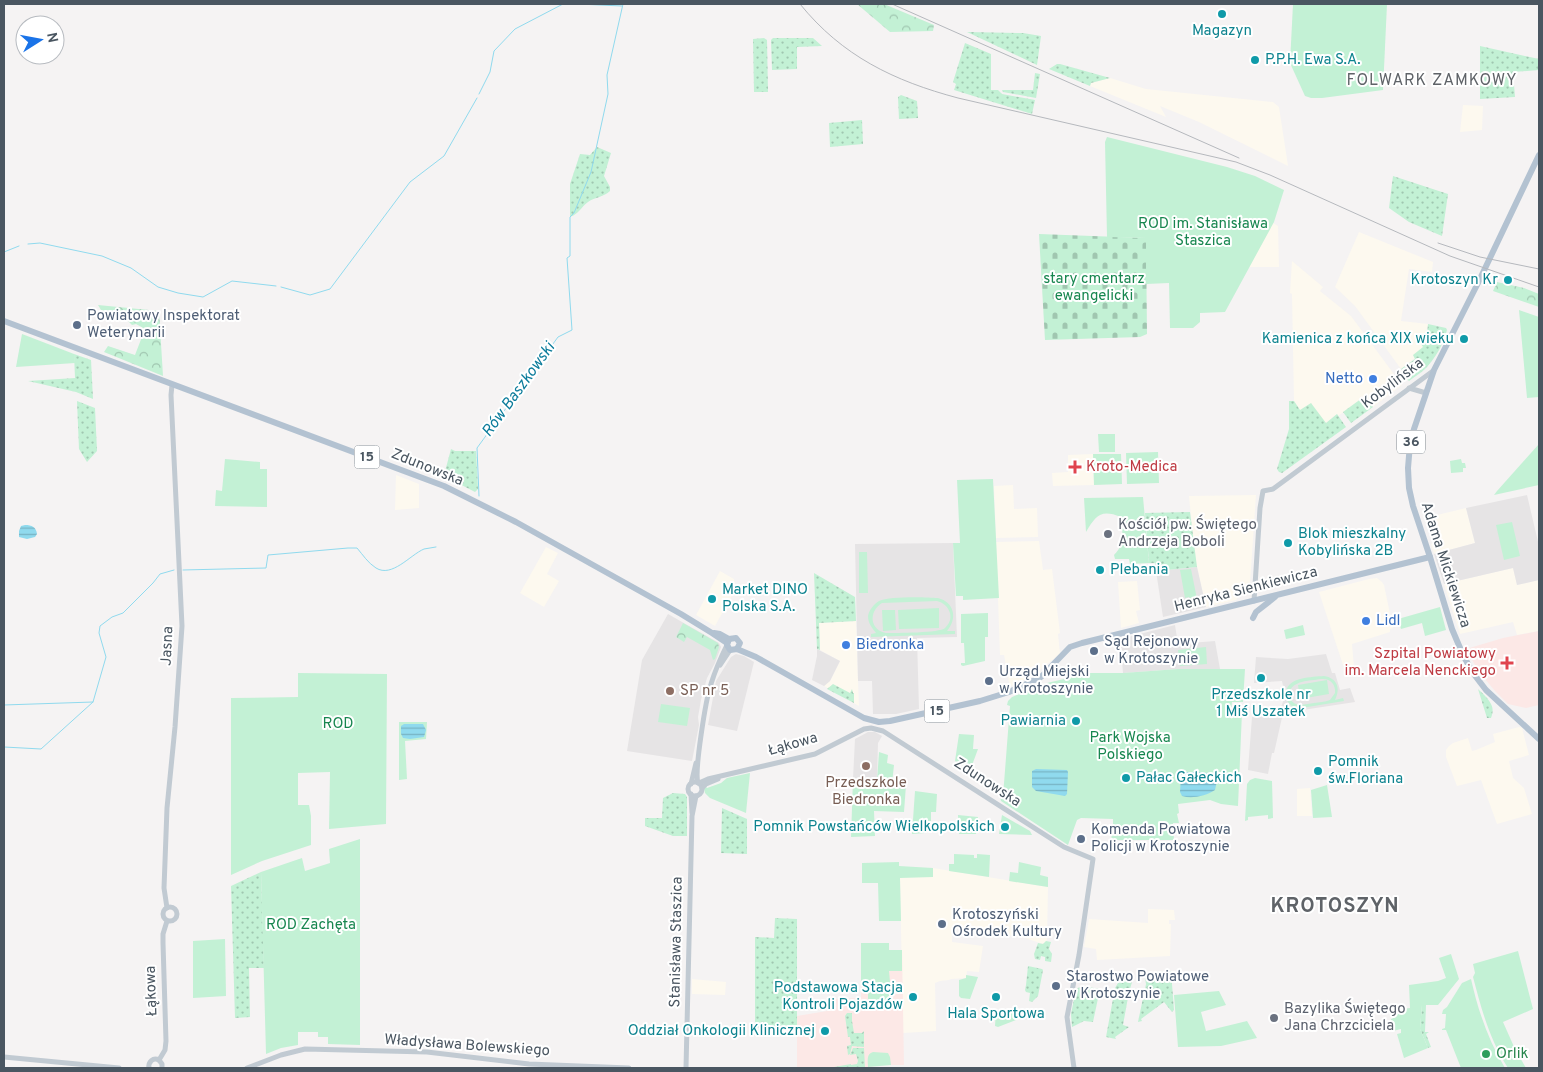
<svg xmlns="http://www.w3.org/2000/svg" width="1543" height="1072" viewBox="0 0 1543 1072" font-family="Overpass,sans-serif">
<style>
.commercial{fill:#fdf9ef}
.education{fill:#e6e4e5}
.medical{fill:#fce8e6}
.grass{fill:url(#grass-dots)}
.forest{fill:url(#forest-crowns)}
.cemetery{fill:url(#cemetery-stones)}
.green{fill:#c3f1d5;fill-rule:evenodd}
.water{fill:url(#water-rules)}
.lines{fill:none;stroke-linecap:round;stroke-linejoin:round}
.stream{stroke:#90daee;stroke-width:1}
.tertiary{stroke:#c1cad2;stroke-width:5}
.primary{stroke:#b3c2d1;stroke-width:6}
.rail{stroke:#b5b8bd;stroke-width:1}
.culture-dot{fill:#0f9aa8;stroke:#fff;stroke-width:2}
.service-dot{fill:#5c6f8a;stroke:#fff;stroke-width:2}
.shop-dot{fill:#3f7fe0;stroke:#fff;stroke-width:2}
.health-dot{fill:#e0444e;stroke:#fff;stroke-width:2}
.worship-dot{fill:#6b7280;stroke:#fff;stroke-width:2}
.education-dot{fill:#8d6e63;stroke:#fff;stroke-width:2}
.leisure-dot{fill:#2e9e5b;stroke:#fff;stroke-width:2}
.labels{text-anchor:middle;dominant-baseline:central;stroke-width:4;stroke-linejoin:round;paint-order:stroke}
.shield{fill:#fff;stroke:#808990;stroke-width:1}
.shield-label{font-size:14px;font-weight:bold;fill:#4a5661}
.culture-label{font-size:15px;fill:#0d838f;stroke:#fff;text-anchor:start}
.park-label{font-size:15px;fill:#17864f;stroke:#fff}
.service-label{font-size:15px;fill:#4e5e75;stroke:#fff;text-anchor:start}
.shop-label{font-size:15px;fill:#366cbe;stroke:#fff;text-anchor:start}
.street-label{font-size:15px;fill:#4a5661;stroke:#fff}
.health-label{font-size:15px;fill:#be3a42;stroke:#fff;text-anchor:start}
.worship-label{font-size:15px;fill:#5b616d;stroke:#fff;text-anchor:start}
.education-label{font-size:15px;fill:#785e54;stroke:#fff;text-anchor:start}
.leisure-label{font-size:15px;fill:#27864d;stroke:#fff;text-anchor:start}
.neighbourhood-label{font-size:16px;letter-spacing:1px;fill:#5f6368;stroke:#fff}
.water-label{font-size:16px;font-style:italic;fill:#0c7c9b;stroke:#fff}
.district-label{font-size:20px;font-weight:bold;letter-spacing:1px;fill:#5f6368;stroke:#fff}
</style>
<defs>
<pattern id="grass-dots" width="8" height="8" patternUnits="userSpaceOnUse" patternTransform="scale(1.25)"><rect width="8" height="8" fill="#c3f1d5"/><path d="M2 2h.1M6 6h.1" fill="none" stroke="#a0c6b0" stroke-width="1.8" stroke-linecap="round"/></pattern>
<pattern id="forest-crowns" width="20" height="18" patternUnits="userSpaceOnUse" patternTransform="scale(1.25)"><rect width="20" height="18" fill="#c3f1d5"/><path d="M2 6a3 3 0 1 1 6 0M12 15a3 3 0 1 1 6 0" fill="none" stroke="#a0c6b0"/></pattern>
<pattern id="cemetery-stones" width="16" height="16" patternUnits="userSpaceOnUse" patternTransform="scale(1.25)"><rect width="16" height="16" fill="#c3f1d5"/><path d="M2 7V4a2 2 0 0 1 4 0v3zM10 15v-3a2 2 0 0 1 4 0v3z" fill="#a0c6b0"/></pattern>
<pattern id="water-rules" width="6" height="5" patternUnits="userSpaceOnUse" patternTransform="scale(1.25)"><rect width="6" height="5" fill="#90daee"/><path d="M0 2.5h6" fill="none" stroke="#78b4c4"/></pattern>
</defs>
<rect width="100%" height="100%" fill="#f5f3f3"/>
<g class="commercial">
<polygon points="1110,78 1146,89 1273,102 1279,107 1288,166 1199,122 1160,106 1166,117 1090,86 1091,83"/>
<polygon points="1463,105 1483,106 1482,130 1460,132"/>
<polygon points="1273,223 1278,226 1279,267 1249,267"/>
<polygon points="1359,232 1433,262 1432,272 1409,269 1401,321 1428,324 1423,347 1415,358 1401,369 1355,306 1335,287"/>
<polygon points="1292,261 1323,287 1320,291 1351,316 1402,385 1373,407 1365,396 1338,416 1337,414 1326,423 1300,410 1294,401 1292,294 1290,293"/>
<polygon points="1093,454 1094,485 1053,486 1052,473 1068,472 1068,455"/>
<polygon points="396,475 419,484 419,508 395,510"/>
<polygon points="1013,485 1014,509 1037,508 1038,537 996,538 994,486"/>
<polygon points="1256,495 1250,583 1236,600 1206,607 1195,558 1189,496"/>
<polygon points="1466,508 1475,543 1434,554 1431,544 1439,542 1433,516"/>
<polygon points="1039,541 1043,570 1052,569 1060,633 1058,634 1060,654 1032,676 1011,686 1009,682 1004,655 1000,655 996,542"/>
<polygon points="546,547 558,553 547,574 559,581 544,607 520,593"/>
<polygon points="1513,568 1517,585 1539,580 1539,631 1517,635 1513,622 1460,634 1444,584"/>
<polygon points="720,571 734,579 735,590 715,626 696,615"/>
<polygon points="1377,578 1382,582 1384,585 1393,628 1390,629 1390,632 1352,644 1354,668 1345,671 1319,592 1369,579"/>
<polygon points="1137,581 1140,610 1136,611 1139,623 1121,628 1118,582"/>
<polygon points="856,621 858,681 859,706 824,686 830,681 840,661 820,650 819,623"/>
<polygon points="1519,727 1522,728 1529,755 1509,761 1513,778 1524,788 1532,814 1497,824 1481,780 1457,786 1446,757 1446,750 1449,746 1453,743 1468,738 1472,751 1476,750 1495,742 1493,734"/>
<polygon points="1310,788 1312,816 1297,816 1297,789"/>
<polygon points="933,868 1048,887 1047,940 1043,944 1025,938 952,925 952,942 983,946 979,972 967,971 966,978 951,979 949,980 940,981 935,983 936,1031 903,1033 900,877 933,877"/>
<polygon points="1148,909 1174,910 1175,920 1169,920 1169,924 1171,924 1170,956 1097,960 1096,949 1084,947 1089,919 1148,923"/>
<polygon points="692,979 726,982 725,995 692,994"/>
</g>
<g class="education">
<polygon points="1527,495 1539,546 1539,580 1517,585 1513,568 1444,584 1434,554 1475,543 1466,508"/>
<polygon points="953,543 957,637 917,638 919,709 896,714 873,714 872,681 858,681 855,544"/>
<polygon points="1197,567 1206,607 1163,617 1156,571"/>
<polygon points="668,614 719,643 721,647 715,663 707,678 701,700 698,717 699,725 692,761 627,751 642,660"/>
<polygon points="1175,625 1178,644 1215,641 1220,669 1178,669 1123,673 1120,639"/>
<polygon points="817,649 840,661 830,681 824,686 812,680 817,656"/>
<polygon points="736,654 744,656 754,662 737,731 708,725 716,681 731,657"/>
<polygon points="1326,654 1332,673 1335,673 1340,690 1350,688 1355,702 1283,713 1274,753 1272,753 1268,774 1248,770 1252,717 1279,713 1285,696 1282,681 1254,683 1256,657 1288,659"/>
<polygon points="868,732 875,732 882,736 878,743 877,781 853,779 855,739"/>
</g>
<g class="medical">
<polygon points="1539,631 1539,705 1526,708 1508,704 1495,691 1479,672 1466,649 1503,638"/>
<polygon points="861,943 889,943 889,950 902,950 904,1065 880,1065 863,1068 797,1068 797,1016 833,1010 834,999 861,998"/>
</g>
<g class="grass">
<polygon points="967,32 1023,33 1041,36 1037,65"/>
<polygon points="764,38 767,40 768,92 754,92 753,39"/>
<polygon points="773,38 813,38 822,46 797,47 797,69 772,70 771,40"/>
<polygon points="965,43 991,54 991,90 998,90 1002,94 1035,100 1032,114 954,90 956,84 953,82"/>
<polygon points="1480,46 1539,59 1539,70 1513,72 1515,97 1480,99"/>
<polygon points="1057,64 1060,64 1110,78 1091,83 1090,86 1049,69"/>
<polygon points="1035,73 1040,74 1036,98 1003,92 1002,90 1033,90"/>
<polygon points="901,95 917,101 918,118 899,119 898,97"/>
<polygon points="862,120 863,144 830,147 829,123"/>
<path d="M 597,147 L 611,153 L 604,176 L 610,187 L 610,191 C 604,197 595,197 588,202 C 581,207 579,214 570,217 L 570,184 L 580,154 L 590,155 Z"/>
<polygon points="1393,176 1448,194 1442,236 1409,222 1389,208"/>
<path d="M 1428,324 L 1446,328 L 1447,330 C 1444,343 1435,359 1425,369 C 1421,373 1414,377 1409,381 L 1403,375 L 1409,370 L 1408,368 L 1403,371 L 1401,369 L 1415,359 L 1413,355 L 1423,347 L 1419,341 L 1427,335 Z"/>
<polygon points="74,354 91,360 93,399 76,392 28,381 75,378"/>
<polygon points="1365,396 1373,407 1351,423 1343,412"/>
<polygon points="77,401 95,408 97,451 87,462 79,449"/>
<polygon points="1289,401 1294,401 1300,410 1311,403 1326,423 1337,414 1346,427 1282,473 1279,472 1277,469 1289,429"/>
<polygon points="451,449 455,451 476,451 478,489 475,492 450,479 451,476 448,475 446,480 443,479"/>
<polygon points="1190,512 1197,567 1156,571 1155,563 1149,563 1145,513"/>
<polygon points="814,573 855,597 856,621 819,623 820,650 817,649"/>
<polygon points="833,684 850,693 852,689 853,693 854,693 854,703 827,689"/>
<path d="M 1478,689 C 1486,697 1497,705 1491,718 L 1487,718 Z"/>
<polygon points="673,793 685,794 687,797 687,836 673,836 645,826 645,818 662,818 663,798"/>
<polygon points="722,808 747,819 747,854 721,853"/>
<polygon points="261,872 264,968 249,968 250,1017 235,1018 231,886"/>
<polygon points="775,918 797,919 797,1030 755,1027 755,937 774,938"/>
<polygon points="1046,941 1051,942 1049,949 1052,954 1051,962 1045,961 1045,957 1041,956 1040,960 1035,959 1034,954 1038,943 1043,944"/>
<polygon points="1028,966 1042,969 1043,970 1038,996 1032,1002 1029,1001 1030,993 1026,992 1025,990 1026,985"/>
<polygon points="1171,971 1174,1010 1172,1012 1164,1002 1141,1019 1142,1021 1138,1022 1146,984 1145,978 1154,977 1154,972"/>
<polygon points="1128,981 1132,982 1130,989 1128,989 1128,991 1129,992 1123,1025 1129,1027 1115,1037 1116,1039 1106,1037 1115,988 1118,983"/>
<polygon points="1082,986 1100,989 1093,1022 1084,1021 1072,1027 1071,1014 1076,989"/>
<polygon points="1422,1005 1426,1005 1425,1032 1429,1032 1426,1034 1431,1047 1428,1048 1420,1029"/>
<polygon points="847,1013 852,1013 852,1021 854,1033 862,1033 864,1031 864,1047 852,1046 850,1054 848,1055 847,1046 851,1045 850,1037 848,1037 845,1016"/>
<polygon points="853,1048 864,1048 865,1068 834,1068 834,1067 851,1064 851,1065 857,1064 858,1061 856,1054 850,1055"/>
</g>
<g class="forest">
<polygon points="857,4 884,4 934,25 933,31 890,32"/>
<polygon points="1497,282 1524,288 1539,294 1539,307 1493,291"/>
<polygon points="98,305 159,311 163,376 104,352 108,346 135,355 145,329 136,324 132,325 124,317 101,310"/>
<polygon points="683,623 718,643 719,647 715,659 713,660 710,650 687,637 684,642 676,637"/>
</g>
<polygon class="cemetery" points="1039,234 1146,238 1147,334 1140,337 1045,340"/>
<g class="green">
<polygon points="1293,4 1387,4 1383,90 1322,98 1311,98 1305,96 1290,63"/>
<polygon points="1107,137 1227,167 1255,176 1284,190 1274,222 1225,312 1200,313 1200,322 1193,328 1170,328 1169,283 1146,284 1146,238 1107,237 1105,142"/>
<polygon points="1519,310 1539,317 1539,397 1527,398"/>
<polygon points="22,334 74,354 75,363 16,367"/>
<polygon points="1098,434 1115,434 1115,452 1099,452"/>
<polygon points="1539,444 1539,485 1494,495 1497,491"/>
<polygon points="1158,452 1159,483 1127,484 1126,453"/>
<polygon points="1093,454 1121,454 1122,484 1094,485"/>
<polygon points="225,459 260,462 260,469 267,469 267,507 215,506 216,490 222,491"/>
<polygon points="1461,459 1462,463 1465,463 1466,468 1463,468 1463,472 1451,473 1450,461"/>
<polygon points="993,479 999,598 963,600 963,596 956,596 953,543 960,543 957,480"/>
<path d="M 1143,497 L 1149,563 L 1130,564 L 1129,559 L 1115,559 L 1114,555 C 1126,543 1122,533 1121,517 C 1101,509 1096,515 1086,532 L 1084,498 Z"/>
<polygon points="1512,522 1520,556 1504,560 1496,525"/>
<polygon points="859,552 867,552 868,593 859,593"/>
<polygon points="1191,569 1197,599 1190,601 1189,597 1185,598 1180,570"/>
<path d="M 938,598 C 954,602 958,618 947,631 L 955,631 L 955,634 L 871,637 L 871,634 L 876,633 C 872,628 868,623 868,616 C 869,610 874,604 879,601 C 889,596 926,597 938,598 ZM 937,601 C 949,604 956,618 945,628 C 940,633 896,633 886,633 C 870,630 868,612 882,603 Z"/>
<polygon points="1440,607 1446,630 1425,636 1422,623 1401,629 1398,619"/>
<polygon points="939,608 939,628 899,629 898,610"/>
<polygon points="882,610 895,610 896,630 883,631"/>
<polygon points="988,613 988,637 985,637 985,661 963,666 961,665 961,663 965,663 964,643 961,643 961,614"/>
<polygon points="1303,625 1305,635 1286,639 1284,630"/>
<polygon points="1206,647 1207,664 1180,666 1178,650"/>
<polygon points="1178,669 1245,669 1243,702 1232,702 1231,711 1242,712 1238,806 1221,804 1210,800 1178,804 1179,813 1177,814 1179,823 1173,823 1174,840 1111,840 1113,827 1113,819 1081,818 1077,820 1068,845 1001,801 1000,796 1003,796 1010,706 1007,705 1008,701 1012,697 1047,683 1090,673 1123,673"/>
<polygon points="298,673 387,674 386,824 329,829 330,772 298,773 298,805 309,805 311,816 311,845 262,861 231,875 231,698 298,697"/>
<path d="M 1324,676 C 1337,678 1341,688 1335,700 L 1343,698 L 1344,701 L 1283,711 L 1282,708 L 1292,706 C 1288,703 1285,699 1286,692 C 1288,677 1312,677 1324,676 ZM 1321,679 C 1330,678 1336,684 1335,693 L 1330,700 C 1325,702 1319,702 1314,703 C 1303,705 1290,708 1289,693 C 1293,680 1309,681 1321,679 Z"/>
<polygon points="1327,680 1329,694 1300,699 1298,685"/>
<polygon points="661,704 690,708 687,726 658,722"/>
<polygon points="399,722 427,722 426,739 405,741 407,779 399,780"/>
<polygon points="959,734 974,735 973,749 978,749 971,768 968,768 955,761"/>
<polygon points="879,752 888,755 887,763 894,765 892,784 906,785 904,812 874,811 875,836 851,837 853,779 877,781"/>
<polygon points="750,773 746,813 710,798 705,793 704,789 706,787 707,788 721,783 727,778"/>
<polygon points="1255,778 1272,781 1273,818 1268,819 1268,815 1248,817 1248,820 1245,821 1247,784 1250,780"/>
<polygon points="1327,785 1332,817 1313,818 1311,790"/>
<polygon points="915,791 937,794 936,812 931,812 931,822 925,823 925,833 912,834"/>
<polygon points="958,815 978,817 976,834 959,834"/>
<polygon points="1002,815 1030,831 1032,835 999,834"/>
<polygon points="360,839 360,1045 328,1044 328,1037 318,1037 318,1032 298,1032 298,1045 281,1048 266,1054 261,872 302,858 305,871 330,863 329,849"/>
<polygon points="954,854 974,855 974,858 977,858 977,854 990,855 989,877 949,871 949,864 954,864"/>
<polygon points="899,862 899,866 933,868 933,877 900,878 901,921 879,921 878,883 862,883 862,863"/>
<polygon points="1019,862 1041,867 1040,875 1048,877 1048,887 1009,881 1010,872 1018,873"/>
<polygon points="225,939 226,996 193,998 193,941"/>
<polygon points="861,943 889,943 889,950 902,950 902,971 889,971 890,982 892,988 892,1007 879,1007 878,1004 868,1004 868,990 866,985 861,985"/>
<path d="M 1518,951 L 1533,1009 L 1503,1022 L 1515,1049 L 1526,1068 L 1508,1068 C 1489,1038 1482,1011 1473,977 L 1475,973 L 1473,964 Z"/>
<polygon points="1451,954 1459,979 1438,1005 1422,1005 1420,1029 1428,1048 1404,1058 1397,1034 1401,1033 1401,1029 1393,1031 1391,1019 1396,1017 1397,1013 1402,1011 1402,1009 1410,1008 1409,985 1438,981 1446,978 1439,958"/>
<polygon points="966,975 978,977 970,999 961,998 959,996 959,980 966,978"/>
<path d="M 1471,979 C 1478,1010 1488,1040 1505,1068 L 1461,1068 L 1446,1030 L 1442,1030 L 1442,1029 L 1445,1028 L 1446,1014 L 1442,1014 L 1443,1010 L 1447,1007 L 1462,983 Z"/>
<polygon points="1219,991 1226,1005 1201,1012 1206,1031 1247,1021 1257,1038 1221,1046 1178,1047 1174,995"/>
<polygon points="996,1010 1014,1012 1016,1020 998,1027 995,1026"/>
<path d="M 873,1052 L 888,1053 L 890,1057 L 891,1065 L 868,1067 C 868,1061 866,1054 873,1052 Z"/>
</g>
<g class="water">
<path d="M 25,525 C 32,525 36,527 37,534 L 35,537 L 27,539 L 19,537 L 19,531 L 21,526 Z"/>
<polygon points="404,724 423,724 426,730 424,737 410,739 403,738 401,734 401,726"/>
<polygon points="1036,769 1067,770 1068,772 1067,794 1065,796 1036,791 1032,787 1032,771"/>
<path d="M 1185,772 C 1196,772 1207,771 1216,777 L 1217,781 L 1215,790 C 1206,796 1192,799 1182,796 L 1180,792 L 1181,776 Z"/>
</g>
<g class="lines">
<g class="stream">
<polyline points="578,4 622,6"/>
<polyline points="479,94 490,72 494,51 515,29 563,4"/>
<polyline points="28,244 40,243 102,256 131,268 158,287 178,293 203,297 232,281 276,286"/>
<polyline points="4,252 19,246"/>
<polyline points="281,287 310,295 330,289 410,182 444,156 477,98"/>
<polyline points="479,496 477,448 558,337 572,330 567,258 570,256 570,217 574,213 591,172 608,94 607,75 623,4"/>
<path d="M 183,570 L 266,568 L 268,555 L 348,548 L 357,548 C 363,555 368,563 376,568 C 392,578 410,555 424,549 C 428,548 432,548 436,547"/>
<polyline points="4,705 93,702"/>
<polyline points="4,747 41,749 93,702 106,657 99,633 100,626 112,617 123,613 153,583 160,574 174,570"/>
</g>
<g class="tertiary">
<polyline points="1409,388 1426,393"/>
<polyline points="1254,601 1260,508 1263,491 1273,489 1433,371"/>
<polyline points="720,665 730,650"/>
<circle cx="695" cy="789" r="7"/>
<path d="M 698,783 C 694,772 706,698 711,684 C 715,671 721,657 727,645"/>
<polyline points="699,783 708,779 815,754 864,729 871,728 883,731 1064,847 1093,859 1079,955 1067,1017 1074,1068"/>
<polyline points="691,784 696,763"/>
<polyline points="702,788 706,784 718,779"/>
<polyline points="691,794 692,813"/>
<circle cx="170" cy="914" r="7"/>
<polyline points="167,908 164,888 167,808 175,727 182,626 171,395 172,385"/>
<polyline points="4,1057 119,1068"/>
<polyline points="159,1060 165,1050 166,1041 163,943 163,934 167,921"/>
<polyline points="159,1060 162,1064 162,1068"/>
<path d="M 149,1068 C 148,1062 153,1057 159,1060"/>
<polyline points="247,1068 281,1055 305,1049 427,1052 529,1064 629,1068"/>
<polyline points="686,1068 692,816 696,796"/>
</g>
<g class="primary">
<polyline points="1539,155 1479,281 1434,370 1414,429 1410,444 1408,468 1409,488 1413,506 1430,557 1452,629 1463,655 1473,673 1486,690 1539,739"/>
<polyline points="4,321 444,486 516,522 681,614 712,633 727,643"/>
<polyline points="1253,618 1256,612 1275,597"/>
<polyline points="714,633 720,634 729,639 736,638 740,643 737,649"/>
<polyline points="729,639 727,645 730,650 737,649 756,657 864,718 879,722 890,721 980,701 1009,692 1041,677 1070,647 1082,643 1430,557"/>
</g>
<g class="rail">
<path d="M 800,4 C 842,56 894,81 958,98 L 1236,162 L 1270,175 L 1450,256 L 1539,287"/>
<polyline points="892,4 1239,158"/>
<polyline points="1438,243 1480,257 1539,269"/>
</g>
</g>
<g class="culture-dot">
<circle cx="1222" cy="14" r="5"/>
<circle cx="1255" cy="60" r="5"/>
<circle cx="1508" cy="280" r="5"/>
<circle cx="1464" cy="339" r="5"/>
<circle cx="1288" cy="543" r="5"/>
<circle cx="1100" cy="570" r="5"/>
<circle cx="712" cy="599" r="5"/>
<circle cx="1261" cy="678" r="5"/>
<circle cx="1076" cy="721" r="5"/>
<circle cx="1318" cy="771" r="5"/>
<circle cx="1126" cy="778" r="5"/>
<circle cx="1005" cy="827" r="5"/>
<circle cx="913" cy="997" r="5"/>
<circle cx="996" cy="997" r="5"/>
<circle cx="825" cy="1031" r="5"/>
</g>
<g class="service-dot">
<circle cx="77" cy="325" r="5"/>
<circle cx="1094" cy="651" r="5"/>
<circle cx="989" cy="681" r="5"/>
<circle cx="1081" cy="839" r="5"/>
<circle cx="942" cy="924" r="5"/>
<circle cx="1056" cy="986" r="5"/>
</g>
<g class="shop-dot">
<circle cx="1373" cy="379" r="5"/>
<circle cx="1366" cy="621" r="5"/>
<circle cx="846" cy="645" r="5"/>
</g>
<g class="health-dot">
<path d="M1072.5 459.5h5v5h5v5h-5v5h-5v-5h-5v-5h5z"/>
<path d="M1504.5 655.5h5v5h5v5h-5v5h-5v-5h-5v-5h5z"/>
</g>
<g class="worship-dot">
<circle cx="1108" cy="534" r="5"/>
<circle cx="1274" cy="1018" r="5"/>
</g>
<g class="education-dot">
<circle cx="670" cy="691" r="5"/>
<circle cx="866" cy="766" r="5"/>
</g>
<circle class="leisure-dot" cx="1486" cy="1054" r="5"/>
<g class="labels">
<g class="shield">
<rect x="1397" y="430.5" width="28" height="23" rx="4"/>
<rect x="354.5" y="445.5" width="25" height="23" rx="4"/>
<rect x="924.5" y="699.5" width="25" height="23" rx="4"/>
</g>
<g class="shield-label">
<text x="1411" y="442">36</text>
<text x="367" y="457">15</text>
<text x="937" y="711">15</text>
</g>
<g class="culture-label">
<text x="1222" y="31" text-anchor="middle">Magazyn</text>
<text x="1265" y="60">P.P.H. Ewa S.A.</text>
<text x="1498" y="280" text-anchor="end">Krotoszyn Kr</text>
<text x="1454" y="339" text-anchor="end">Kamienica z końca XIX wieku</text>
<text x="1298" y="534">Blok mieszkalny<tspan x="1298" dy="17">Kobylińska 2B</tspan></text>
<text x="1110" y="570">Plebania</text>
<text x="722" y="590">Market DINO<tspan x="722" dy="17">Polska S.A.</tspan></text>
<text x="1261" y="695" text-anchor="middle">Przedszkole nr<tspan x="1261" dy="17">1 Miś Uszatek</tspan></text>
<text x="1066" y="721" text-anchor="end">Pawiarnia</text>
<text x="1328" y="762">Pomnik<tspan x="1328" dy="17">św.Floriana</tspan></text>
<text x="1136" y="778">Pałac Gałeckich</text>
<text x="995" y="827" text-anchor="end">Pomnik Powstańców Wielkopolskich</text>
<text x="903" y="988" text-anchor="end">Podstawowa Stacja<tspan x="903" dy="17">Kontroli Pojazdów</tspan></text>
<text x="996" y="1014" text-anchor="middle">Hala Sportowa</text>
<text x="815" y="1031" text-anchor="end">Oddział Onkologii Klinicznej</text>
</g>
<g class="park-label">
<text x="1203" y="224">ROD im. Stanisława<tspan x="1203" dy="17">Staszica</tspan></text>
<text x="1094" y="279">stary cmentarz<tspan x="1094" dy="17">ewangelicki</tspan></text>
<text x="338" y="724">ROD</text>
<text x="1130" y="738">Park Wojska<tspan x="1130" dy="17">Polskiego</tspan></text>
<text x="311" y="925">ROD Zachęta</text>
</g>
<g class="service-label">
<text x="87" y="316">Powiatowy Inspektorat<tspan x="87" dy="17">Weterynarii</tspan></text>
<text x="1104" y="642">Sąd Rejonowy<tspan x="1104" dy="17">w Krotoszynie</tspan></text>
<text x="999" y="672">Urząd Miejski<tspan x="999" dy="17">w Krotoszynie</tspan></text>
<text x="1091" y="830">Komenda Powiatowa<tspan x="1091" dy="17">Policji w Krotoszynie</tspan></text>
<text x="952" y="915">Krotoszyński<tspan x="952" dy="17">Ośrodek Kultury</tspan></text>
<text x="1066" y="977">Starostwo Powiatowe<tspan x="1066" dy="17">w Krotoszynie</tspan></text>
</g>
<g class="shop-label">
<text x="1363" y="379" text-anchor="end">Netto</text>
<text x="1376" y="621">Lidl</text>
<text x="856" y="645">Biedronka</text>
</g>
<g class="street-label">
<text transform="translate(1393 384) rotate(-37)">Kobylińska</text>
<text transform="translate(427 468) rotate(22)">Zdunowska</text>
<text transform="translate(1445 565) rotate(72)">Adama Mickiewicza</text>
<text transform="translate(1246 590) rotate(-14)">Henryka Sienkiewicza</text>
<text transform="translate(168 646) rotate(-87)">Jasna</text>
<text transform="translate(793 745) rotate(-16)">Łąkowa</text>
<text transform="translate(987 783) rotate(33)">Zdunowska</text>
<text transform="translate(677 942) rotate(-89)">Stanisława Staszica</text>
<text transform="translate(152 991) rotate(-92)">Łąkowa</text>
<text transform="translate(467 1046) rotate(4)">Władysława Bolewskiego</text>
</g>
<g class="health-label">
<text x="1086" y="467">Kroto-Medica</text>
<text x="1496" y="654" text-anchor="end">Szpital Powiatowy<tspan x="1496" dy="17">im. Marcela Nenckiego</tspan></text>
</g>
<g class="worship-label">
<text x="1118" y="525">Kościół pw. Świętego<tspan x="1118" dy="17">Andrzeja Boboli</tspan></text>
<text x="1284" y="1009">Bazylika Świętego<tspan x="1284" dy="17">Jana Chrzciciela</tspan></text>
</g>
<g class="education-label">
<text x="680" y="691">SP nr 5</text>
<text x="866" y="783" text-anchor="middle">Przedszkole<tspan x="866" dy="17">Biedronka</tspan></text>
</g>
<g class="leisure-label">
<text x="1496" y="1054">Orlik</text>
</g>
<g class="neighbourhood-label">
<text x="1432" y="81">FOLWARK ZAMKOWY</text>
</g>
<g class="water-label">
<text transform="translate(519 390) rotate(-54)">Rów Baszkowski</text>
</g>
<g class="district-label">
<text x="1335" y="907">KROTOSZYN</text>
</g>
</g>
<rect width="1543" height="1072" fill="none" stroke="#4a5661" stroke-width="10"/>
<g transform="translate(40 40) rotate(79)"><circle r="24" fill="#ffffff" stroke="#b7bbc0"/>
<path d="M0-4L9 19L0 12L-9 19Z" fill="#1a73e8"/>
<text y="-8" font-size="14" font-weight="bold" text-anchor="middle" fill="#4a5661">N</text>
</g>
</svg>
